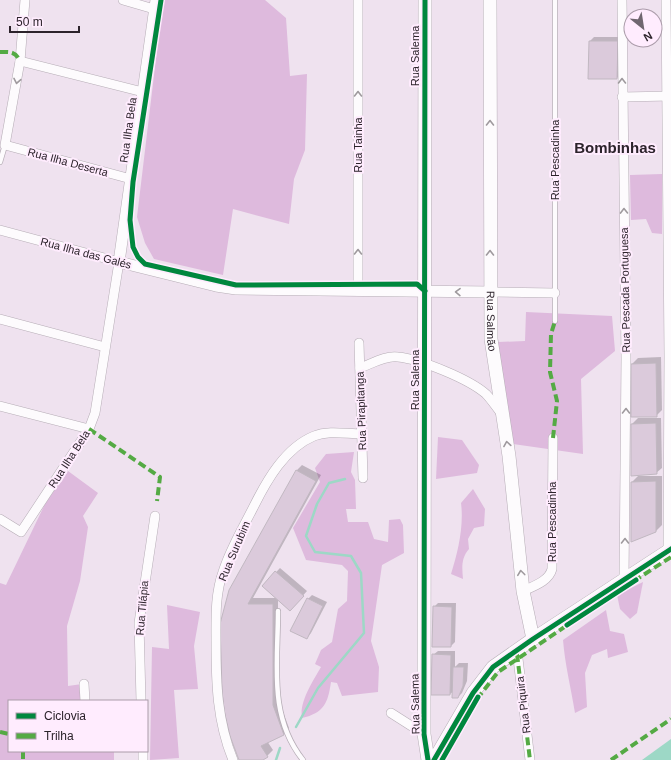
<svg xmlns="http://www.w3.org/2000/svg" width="671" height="760" viewBox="0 0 671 760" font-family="Helvetica,sans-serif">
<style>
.forest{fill:#debadd}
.water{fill:#9dd8c6}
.shadow{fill:#0003}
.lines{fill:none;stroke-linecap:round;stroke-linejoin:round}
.stream{stroke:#9dd8c6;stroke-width:2.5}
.building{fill:#dbcadb;stroke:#c1b8c1}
.service-casing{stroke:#b6adb6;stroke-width:6}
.minor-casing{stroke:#b6adb6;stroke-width:10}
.tertiary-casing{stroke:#b6adb6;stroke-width:12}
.secondary-casing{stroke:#b6adb6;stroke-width:14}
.service{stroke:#fdfbfd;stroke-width:4.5}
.minor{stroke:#fdfbfd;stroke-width:9}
.tertiary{stroke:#fdfbfd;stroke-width:11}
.secondary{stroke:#fdfbfd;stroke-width:13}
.quiet{stroke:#54aa44;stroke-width:4;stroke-dasharray:8 4;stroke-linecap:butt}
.cycleway-casing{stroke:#ffecfe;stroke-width:8}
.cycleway{stroke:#00873e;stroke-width:5}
.oneway{stroke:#9f9a9e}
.labels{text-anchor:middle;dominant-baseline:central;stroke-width:4;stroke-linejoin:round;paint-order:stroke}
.street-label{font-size:11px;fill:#2c232b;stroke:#ffecfe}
.district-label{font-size:15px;font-weight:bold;fill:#2c232b;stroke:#ffecfe}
</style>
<rect width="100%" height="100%" fill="#efe2ef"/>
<g class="forest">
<polygon points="163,0 265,0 286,18 290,76 307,74 305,150 294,179 289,224 233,209 223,275 154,259 145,243 137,217"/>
<polygon points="662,174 662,234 652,233 646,219 631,220 630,175"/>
<polygon points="526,312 612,316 615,351 581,379 583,454 513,444 498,342 525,341"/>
<polygon points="438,437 462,440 479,465 477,473 436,479"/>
<path d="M 354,452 L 351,472 L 355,480 L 356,509 L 346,509 L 348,522 L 368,522 L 374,539 L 388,542 L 389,520 L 400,519 L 403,525 L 404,553 L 382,565 L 371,641 L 379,667 L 378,692 L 342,696 L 337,683 L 331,682 C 328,703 324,713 302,718 C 299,702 313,681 321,667 L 315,664 L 321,650 L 332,642 L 338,609 L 347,601 L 348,571 L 342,565 L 306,560 L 293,528 L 320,482 L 315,468 L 326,454 Z"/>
<polygon points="68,471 98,493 83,516 88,527 80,581 67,626 68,686 82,684 83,701 9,701 9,751 114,751 114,760 0,760 0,583 6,585 45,504"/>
<path d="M 473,489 L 485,509 L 484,526 L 474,528 L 468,539 L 469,549 C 461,558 462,568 463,579 L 451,574 C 458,552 464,526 461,503 Z"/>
<polygon points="643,582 637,613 630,619 620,609 617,595"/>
<polygon points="167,605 200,612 194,646 198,689 174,690 179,758 150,760 152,647 169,649"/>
<path d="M 606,610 L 610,631 L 624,634 L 628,652 L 608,658 L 607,649 L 592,655 L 585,673 L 587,707 L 575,713 C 571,688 565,665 563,640 Z"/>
</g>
<polygon class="water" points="671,739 671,760 642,760"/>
<g class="shadow">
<polygon points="594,37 621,37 621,74 617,78 590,41"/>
<polygon points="661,357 662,410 656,416 632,364 638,358"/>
<polygon points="638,418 661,418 662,468 656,473 632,424"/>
<polygon points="302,465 321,475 253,598 277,598 263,586 280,568 307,591 290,610 278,600 278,698 289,728 283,734 267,741 273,750 267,756 261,760 240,760 221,624 297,470"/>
<polygon points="638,476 662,476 662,525 656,531 632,482"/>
<polygon points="312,595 327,602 311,633 307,638 308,599"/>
<polygon points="438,603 456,603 455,642 451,646 434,607"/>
<polygon points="438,651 455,651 455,667 459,663 468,663 467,681 462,693 458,697 454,691 450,694 432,694 433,655"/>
</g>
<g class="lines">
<g class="stream">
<polyline points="296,727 318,688 364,633 361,573 351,556 315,552 306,536 317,504 329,483 345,479"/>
<polyline points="276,760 280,748"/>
</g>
</g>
<g class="building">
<polygon points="589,41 618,41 617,79 588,79"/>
<polygon points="656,363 657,417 631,417 631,364"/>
<polygon points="656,423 657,474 631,476 631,424"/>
<polygon points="296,470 316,481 248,604 273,604 273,705 284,735 261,746 268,757 263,760 239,760 230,736 224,710 222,690 220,624 229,590"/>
<polygon points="656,481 656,532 631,542 631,482"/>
<polygon points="275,571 304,596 290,611 262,586"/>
<polygon points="307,598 323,606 307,639 290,631"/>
<polygon points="433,606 452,607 451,647 432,647"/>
<polygon points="432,654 451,655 450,695 431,695"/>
<polygon points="453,667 464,667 463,686 458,698 452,698"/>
</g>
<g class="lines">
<defs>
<g id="service">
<polyline points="555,0 555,321"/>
<polyline points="0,162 5,145"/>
<path d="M 278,611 C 278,664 268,716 303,760"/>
</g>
<g id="minor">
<polyline points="25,0 20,61 5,145 131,179"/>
<polyline points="123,0 154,9"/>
<polyline points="358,0 358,291"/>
<polyline points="622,0 626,358 624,580"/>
<polyline points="666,0 669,356 668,551"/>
<polyline points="20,61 143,92"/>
<polyline points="622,97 671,96"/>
<polyline points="0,230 119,262 95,413 89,429 21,532 0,519"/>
<polyline points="491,292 555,293"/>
<polyline points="0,319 105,347"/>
<polyline points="359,343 363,478"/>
<path d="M 360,368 C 371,364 386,355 398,357 C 420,359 469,379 486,394 C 491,399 496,407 501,413"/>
<polyline points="0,406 89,429"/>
<path d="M 523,591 C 534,586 549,581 552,569 L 553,438"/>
<polyline points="517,650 530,760"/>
<polyline points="84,684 85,701"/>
<polyline points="141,701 139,623 155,516"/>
<polyline points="391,713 424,734"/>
<polyline points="143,751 143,760"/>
<path d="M 233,760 C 217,721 216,683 216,641 C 216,618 215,594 223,572 C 230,549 243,528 254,506 C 267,480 285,448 314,436 C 329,430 346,434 362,434"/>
</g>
<polyline id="tertiary" points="156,0 119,262 216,286 236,289 491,292"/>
<g id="secondary">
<polyline points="425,0 424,701 424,734 428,760"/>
<path id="s1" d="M 490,0 L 491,339 L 509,456 L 523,591 L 533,639"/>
<polyline points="434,760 473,693 493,667 533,639 671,549"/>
</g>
</defs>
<use href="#service" class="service-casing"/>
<use href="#minor" class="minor-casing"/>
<use href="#tertiary" class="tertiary-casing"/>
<use href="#secondary" class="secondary-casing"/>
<use href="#service" class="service"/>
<use href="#minor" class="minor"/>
<use href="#tertiary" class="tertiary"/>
<use href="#secondary" class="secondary"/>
<g class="quiet">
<path d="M 0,52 C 10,52 15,51 20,61"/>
<polyline points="89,429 160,477 157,501"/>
<polyline points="553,438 557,401 550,372 551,334 555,321"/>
<polyline points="634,581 671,557"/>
<polyline points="517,654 530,760"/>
<polyline points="477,699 498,672 569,624"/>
<polyline points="0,732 9,734"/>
<polyline points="23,751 23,760"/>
<polyline points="611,760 671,719"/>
</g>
<defs>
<g id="cycleway">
<polyline points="161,0 133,182 130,220 133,247 138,257 145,264 236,285 417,284 425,291"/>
<polyline points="425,0 424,701 424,734 428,760"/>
<polyline points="567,625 636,580"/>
<polyline points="434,760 473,693 493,667 533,639 671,549"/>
<polyline points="442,760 478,697"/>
</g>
</defs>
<use href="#cycleway" class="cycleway-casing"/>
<use href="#cycleway" class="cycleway"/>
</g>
<defs><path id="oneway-chevron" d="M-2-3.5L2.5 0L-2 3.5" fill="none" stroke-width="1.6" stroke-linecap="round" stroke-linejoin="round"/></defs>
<g class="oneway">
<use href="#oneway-chevron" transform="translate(17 81) rotate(101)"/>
<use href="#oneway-chevron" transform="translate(622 81) rotate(-90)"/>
<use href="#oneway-chevron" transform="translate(358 94) rotate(-90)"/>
<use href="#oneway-chevron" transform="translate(490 123) rotate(-90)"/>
<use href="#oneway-chevron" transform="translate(624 211) rotate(-91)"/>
<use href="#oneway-chevron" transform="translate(358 252) rotate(-90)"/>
<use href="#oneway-chevron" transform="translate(490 253) rotate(-90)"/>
<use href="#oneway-chevron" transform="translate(458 292) rotate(-179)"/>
<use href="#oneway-chevron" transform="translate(626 411) rotate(-90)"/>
<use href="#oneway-chevron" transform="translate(507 444) rotate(-99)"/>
<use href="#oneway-chevron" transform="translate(625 541) rotate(-90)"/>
<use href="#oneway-chevron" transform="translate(521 573) rotate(-97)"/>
</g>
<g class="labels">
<g class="street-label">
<text transform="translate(415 56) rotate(-90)">Rua Salema</text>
<text transform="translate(128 130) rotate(-82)">Rua Ilha Bela</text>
<text transform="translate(358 145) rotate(-90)">Rua Tainha</text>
<text transform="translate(555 160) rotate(-90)">Rua Pescadinha</text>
<text transform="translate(68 162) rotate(15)">Rua Ilha Deserta</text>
<text transform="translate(86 253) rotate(15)">Rua Ilha das Galés</text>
<text transform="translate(625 290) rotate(-91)">Rua Pescada Portuguesa</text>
<text stroke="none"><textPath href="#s1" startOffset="321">Rua Salmão</textPath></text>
<text transform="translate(415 380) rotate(-90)">Rua Salema</text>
<text transform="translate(361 411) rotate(-92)">Rua Pirapitanga</text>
<text transform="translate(69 459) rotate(-57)">Rua Ilha Bela</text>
<text transform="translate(552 522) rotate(-90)">Rua Pescadinha</text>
<text transform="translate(234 551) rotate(-67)">Rua Surubim</text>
<text transform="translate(142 608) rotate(-85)">Rua Tilápia</text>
<text transform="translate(415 704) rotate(-91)">Rua Salema</text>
<text transform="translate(523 705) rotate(-97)">Rua Piquira</text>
</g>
<g class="district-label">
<text x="615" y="147">Bombinhas</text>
</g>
</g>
<rect x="8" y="700" width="140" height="52" fill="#ffecfe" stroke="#ab9caa"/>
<rect x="16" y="713" width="20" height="6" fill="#00873e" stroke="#ab9caa"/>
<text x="44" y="720" font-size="12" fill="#2c232b">Ciclovia</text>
<rect x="16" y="733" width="20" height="6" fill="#54aa44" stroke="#ab9caa"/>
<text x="44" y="740" font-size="12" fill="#2c232b">Trilha</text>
<g transform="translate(643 28) rotate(150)"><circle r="19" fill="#ffecfe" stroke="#ab9caa"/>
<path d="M0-3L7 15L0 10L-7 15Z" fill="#706670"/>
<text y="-6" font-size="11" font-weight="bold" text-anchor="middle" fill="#2c232b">N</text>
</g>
<path d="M10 26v6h69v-6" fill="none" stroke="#2c232b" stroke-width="2"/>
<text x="16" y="26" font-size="12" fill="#2c232b" stroke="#ffecfe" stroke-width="3" paint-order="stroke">50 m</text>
</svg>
